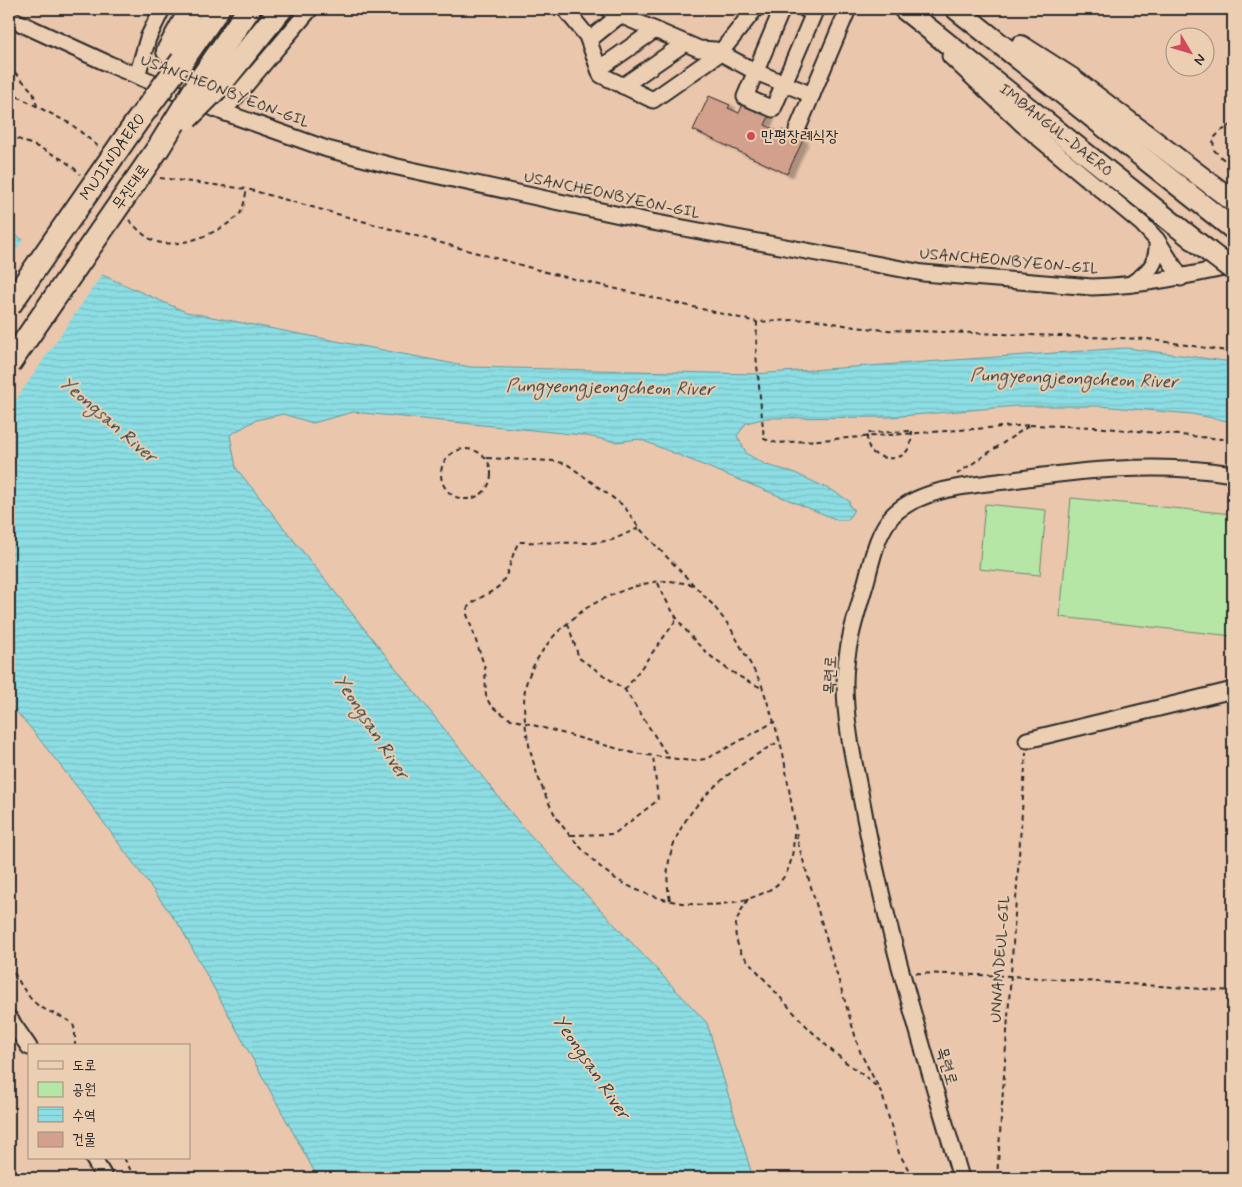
<svg xmlns="http://www.w3.org/2000/svg" width="1242" height="1187" viewBox="0 0 1242 1187" font-family="Mynerve,'Poor Story',sans-serif">
<style>
.green{fill:#b5e6a6;stroke:#708868}
.water{fill:url(#water-rules);stroke:#65969a}
.pier{fill:#e9c6ac}
.building{fill:#d2a08d;stroke:#2b2b2b;filter:url(#shadow)}
.lines{fill:none;stroke-linecap:round;stroke-linejoin:round}
.minor-casing{stroke:#2b2b2b;stroke-width:19}
.major-casing{stroke:#2b2b2b;stroke-width:24}
.highway-casing{stroke:#2b2b2b;stroke-width:26}
.path{stroke:#2b2b2b;stroke-width:2;stroke-dasharray:5 4;stroke-linecap:butt}
.minor{stroke:#ecceb2;stroke-width:15}
.major{stroke:#ecceb2;stroke-width:20}
.highway{stroke:#ecceb2;stroke-width:22}
.major-bridge-casing{stroke:#2b2b2b;stroke-width:24;stroke-linecap:butt}
.highway-bridge-casing{stroke:#2b2b2b;stroke-width:26;stroke-linecap:butt}
.major-bridge{stroke:#ecceb2;stroke-width:20}
.highway-bridge{stroke:#ecceb2;stroke-width:22}
.poi-dot{fill:#d1495b;stroke:#ecceb2;stroke-width:2}
.labels{text-anchor:middle;dominant-baseline:central;stroke-width:4;stroke-linejoin:round;paint-order:stroke}
.street-label{font-size:16px;fill:#2b2b2b;stroke:#ecceb2}
.poi-label{font-size:16px;fill:#2b2b2b;stroke:#ecceb2;text-anchor:start}
.water-label{font-size:18px;font-style:italic;fill:#3a4647;stroke:#ecceb2}
</style>
<defs>
<pattern id="water-rules" width="6" height="5" patternUnits="userSpaceOnUse" patternTransform="scale(1.25)"><rect width="6" height="5" fill="#8cdee4"/><path d="M0 2.5h6" fill="none" stroke="#79bfc4"/></pattern>
<filter id="shadow"><feDropShadow dx="5.5" dy="3" stdDeviation="1" flood-color="#0004"/></filter>
</defs>
<rect width="100%" height="100%" fill="#e9c6ac"/>
<filter id="ink" filterUnits="userSpaceOnUse"><feTurbulence type="fractalNoise" baseFrequency=".02" numOctaves="2"/><feDisplacementMap in="SourceGraphic" scale="10" xChannelSelector="R" yChannelSelector="G"/><feConvolveMatrix kernelMatrix="1 2 1 2 8 2 1 2 1" color-interpolation-filters="sRGB"/></filter>
<g filter="url(#ink)">
<g class="green">
<polygon points="1071,498 1233,514 1233,636 1060,617"/>
<polygon points="985,504 1046,510 1040,575 979,569"/>
</g>
<polygon class="water" points="9,231 23,240 186,312 470,367 754,374 1126,348 1233,362 1233,422 1192,414 1100,406 1016,406 890,417 766,418 746,423 737,436 747,454 766,465 793,472 835,492 849,501 850,507 854,509 848,520 838,520 639,439 616,442 582,435 353,412 313,423 283,414 256,420 230,435 236,468 521,825 707,1023 753,1178 318,1178 181,928 82,793 29,726 9,704"/>
<polygon class="pier" points="24,238 103,273 9,410 9,260"/>
<polygon class="building" points="709,96 730,105 728,108 739,113 743,104 769,116 765,125 781,133 782,130 803,140 787,174 693,130"/>
<g class="lines">
<defs>
<g id="minor">
<polyline points="565,9 587,36 601,75 653,100 720,53 755,9"/>
<polyline points="608,9 611,11 699,49 715,50 756,72 812,95"/>
<polyline points="782,9 745,97 773,109 814,13 805,9"/>
<path d="M 9,18 L 109,64 L 223,112 L 327,149 L 393,166 L 652,222 L 923,273 L 1092,287 C 1140,286 1186,276 1233,266"/>
<polyline points="589,40 620,15"/>
<polyline points="950,56 1023,125 1142,224 1157,240 1181,278"/>
<polyline points="599,69 655,30"/>
<polyline points="137,76 148,38 162,9"/>
<polyline points="623,86 685,43"/>
<polyline points="223,112 310,9"/>
<polyline points="797,130 848,9"/>
<path d="M 1131,284 C 1149,272 1158,264 1157,242"/>
<polyline points="1027,740 1233,690"/>
<polyline points="9,1018 29,1047"/>
<polyline points="93,1158 105,1178"/>
<path d="M 961,1178 C 925,1054 885,929 862,802 C 854,763 845,723 845,683 C 845,649 856,615 866,582 C 872,560 877,532 893,515 C 919,489 971,485 1006,481 C 1081,470 1158,462 1233,474"/>
</g>
<g id="major">
<polyline points="904,9 1208,251"/>
<polyline points="956,9 1233,229"/>
<polyline points="1021,46 1071,78 1233,201"/>
</g>
<g id="highway">
<polyline points="168,51 191,9"/>
<polyline points="182,61 218,9"/>
<polyline points="203,76 249,9"/>
<polyline points="218,87 281,9"/>
</g>
</defs>
<use href="#minor" class="minor-casing"/>
<use href="#major" class="major-casing"/>
<use href="#highway" class="highway-casing"/>
<g class="path">
<polyline points="9,66 33,92 37,106"/>
<polyline points="9,92 71,124 99,147"/>
<polyline points="1233,124 1221,131 1213,139 1214,150 1233,169"/>
<path d="M 9,135 C 35,147 60,153 80,174"/>
<polyline points="160,178 247,189 553,274 757,322"/>
<path d="M 129,220 C 137,228 145,238 157,242 C 181,249 221,232 239,215 C 244,209 245,196 247,189"/>
<polyline points="1030,425 1094,427 1233,440"/>
<path d="M 912,431 C 912,438 911,448 905,453 C 897,461 880,459 872,452 C 867,446 867,440 867,433 Z"/>
<circle cx="466" cy="474" r="25"/>
<polyline points="487,458 554,461 567,464 624,506 639,528 713,605 730,627 761,683 774,722 783,753 798,843 857,1042 861,1054 882,1094 899,1153 913,1178"/>
<polyline points="957,474 1030,425 777,443 764,439 756,354 757,322 812,319 855,327 885,330 1147,339 1233,352"/>
<path d="M 639,528 L 612,540 L 592,543 L 519,542 C 510,556 511,573 499,586 C 492,593 469,602 467,609 C 466,612 467,615 468,617 L 485,668 L 486,697 L 491,706 L 508,718 L 633,753 L 691,761 L 705,759 L 716,754 L 774,722"/>
<path d="M 658,583 C 678,631 714,667 762,688"/>
<path d="M 693,585 C 685,583 678,582 670,581 C 644,580 607,595 585,609 C 577,615 569,622 562,628 C 547,641 528,670 525,689 C 520,727 536,780 554,813 C 564,832 597,867 616,879 C 654,902 703,912 747,899 C 785,888 793,871 794,833"/>
<polyline points="568,624 579,658 625,690 669,758"/>
<polyline points="625,690 677,619"/>
<polyline points="571,835 614,834 658,800 653,756"/>
<path d="M 748,899 C 735,920 731,929 741,953 C 772,987 802,1025 837,1055 C 851,1067 866,1076 879,1089"/>
<path d="M 670,900 C 653,827 724,771 780,741"/>
<path d="M 9,965 C 18,978 25,996 39,1006 C 50,1013 63,1016 73,1024 L 75,1031 L 75,1046"/>
<polyline points="916,973 1010,976 1233,991"/>
<polyline points="124,1158 135,1178"/>
<polyline points="997,1178 1026,753"/>
</g>
<use href="#minor" class="minor"/>
<use href="#major" class="major"/>
<use href="#highway" class="highway"/>
<defs>
<polyline id="major-bridge" points="1208,251 1233,270"/>
<g id="highway-bridge">
<polyline points="187,118 218,87"/>
<polyline points="9,306 136,123 182,61"/>
<polyline points="9,364 159,147 203,76"/>
</g>
</defs>
<use href="#major-bridge" class="major-bridge-casing"/>
<use href="#highway-bridge" class="highway-bridge-casing"/>
<use href="#major-bridge" class="major-bridge"/>
<use href="#highway-bridge" class="highway-bridge"/>
</g>
</g>
<circle class="poi-dot" cx="751" cy="136" r="5"/>
<g class="labels">
<g class="street-label">
<text transform="translate(225 91) rotate(21)">USANCHEONBYEON-GIL</text>
<text transform="translate(1056 130) rotate(38)">IMBANGUL-DAERO</text>
<text transform="translate(113 157) rotate(-55)">MUJINDAERO</text>
<text transform="translate(131 187) rotate(-55)">무진대로</text>
<text transform="translate(612 195) rotate(12)">USANCHEONBYEON-GIL</text>
<text transform="translate(1009 261) rotate(5)">USANCHEONBYEON-GIL</text>
<text transform="translate(830 675) rotate(-87)">목련로</text>
<text transform="translate(1000 959) rotate(-86)">UNNAMDEUL-GIL</text>
<text transform="translate(947 1066) rotate(74)">목련로</text>
</g>
<g class="poi-label">
<text x="761" y="136">만평장례식장</text>
</g>
<g class="water-label">
<text transform="translate(1074 379) rotate(2)">Pungyeongjeongcheon River</text>
<text transform="translate(610 388) rotate(1)">Pungyeongjeongcheon River</text>
<text transform="translate(108 420) rotate(41)">Yeongsan River</text>
<text transform="translate(371 727) rotate(57)">Yeongsan River</text>
<text transform="translate(591 1067) rotate(56)">Yeongsan River</text>
</g>
</g>
<rect width="1242" height="1187" fill="none" stroke="#ecceb2" stroke-width="30"/>
<rect x="15" y="15" width="1212" height="1157" fill="none" stroke="#2b2b2b" stroke-width="2" filter="url(#ink)"/>
<rect x="28" y="1044" width="162" height="115" fill="#ecceb2" stroke="#9f8d7c"/>
<rect x="38" y="1061" width="25" height="8" fill="#ecceb2" stroke="#9f8d7c"/>
<text x="72" y="1070" font-size="15" fill="#2b2b2b">도로</text>
<rect x="38" y="1082" width="25" height="15" fill="#b5e6a6" stroke="#9f8d7c"/>
<text x="72" y="1094" font-size="15" fill="#2b2b2b">공원</text>
<rect x="38" y="1107" width="25" height="15" fill="url(#water-rules)" stroke="#9f8d7c"/>
<text x="72" y="1120" font-size="15" fill="#2b2b2b">수역</text>
<rect x="38" y="1132" width="25" height="15" fill="#d2a08d" stroke="#9f8d7c"/>
<text x="72" y="1144" font-size="15" fill="#2b2b2b">건물</text>
<g transform="translate(1190 52) rotate(128)"><circle r="24" fill="#ecceb2" stroke="#9f8d7c"/>
<path d="M0-4L9 19L0 12L-9 19Z" fill="#d1495b"/>
<text y="-8" font-size="14" font-weight="bold" text-anchor="middle" fill="#2b2b2b">N</text>
</g>
</svg>
